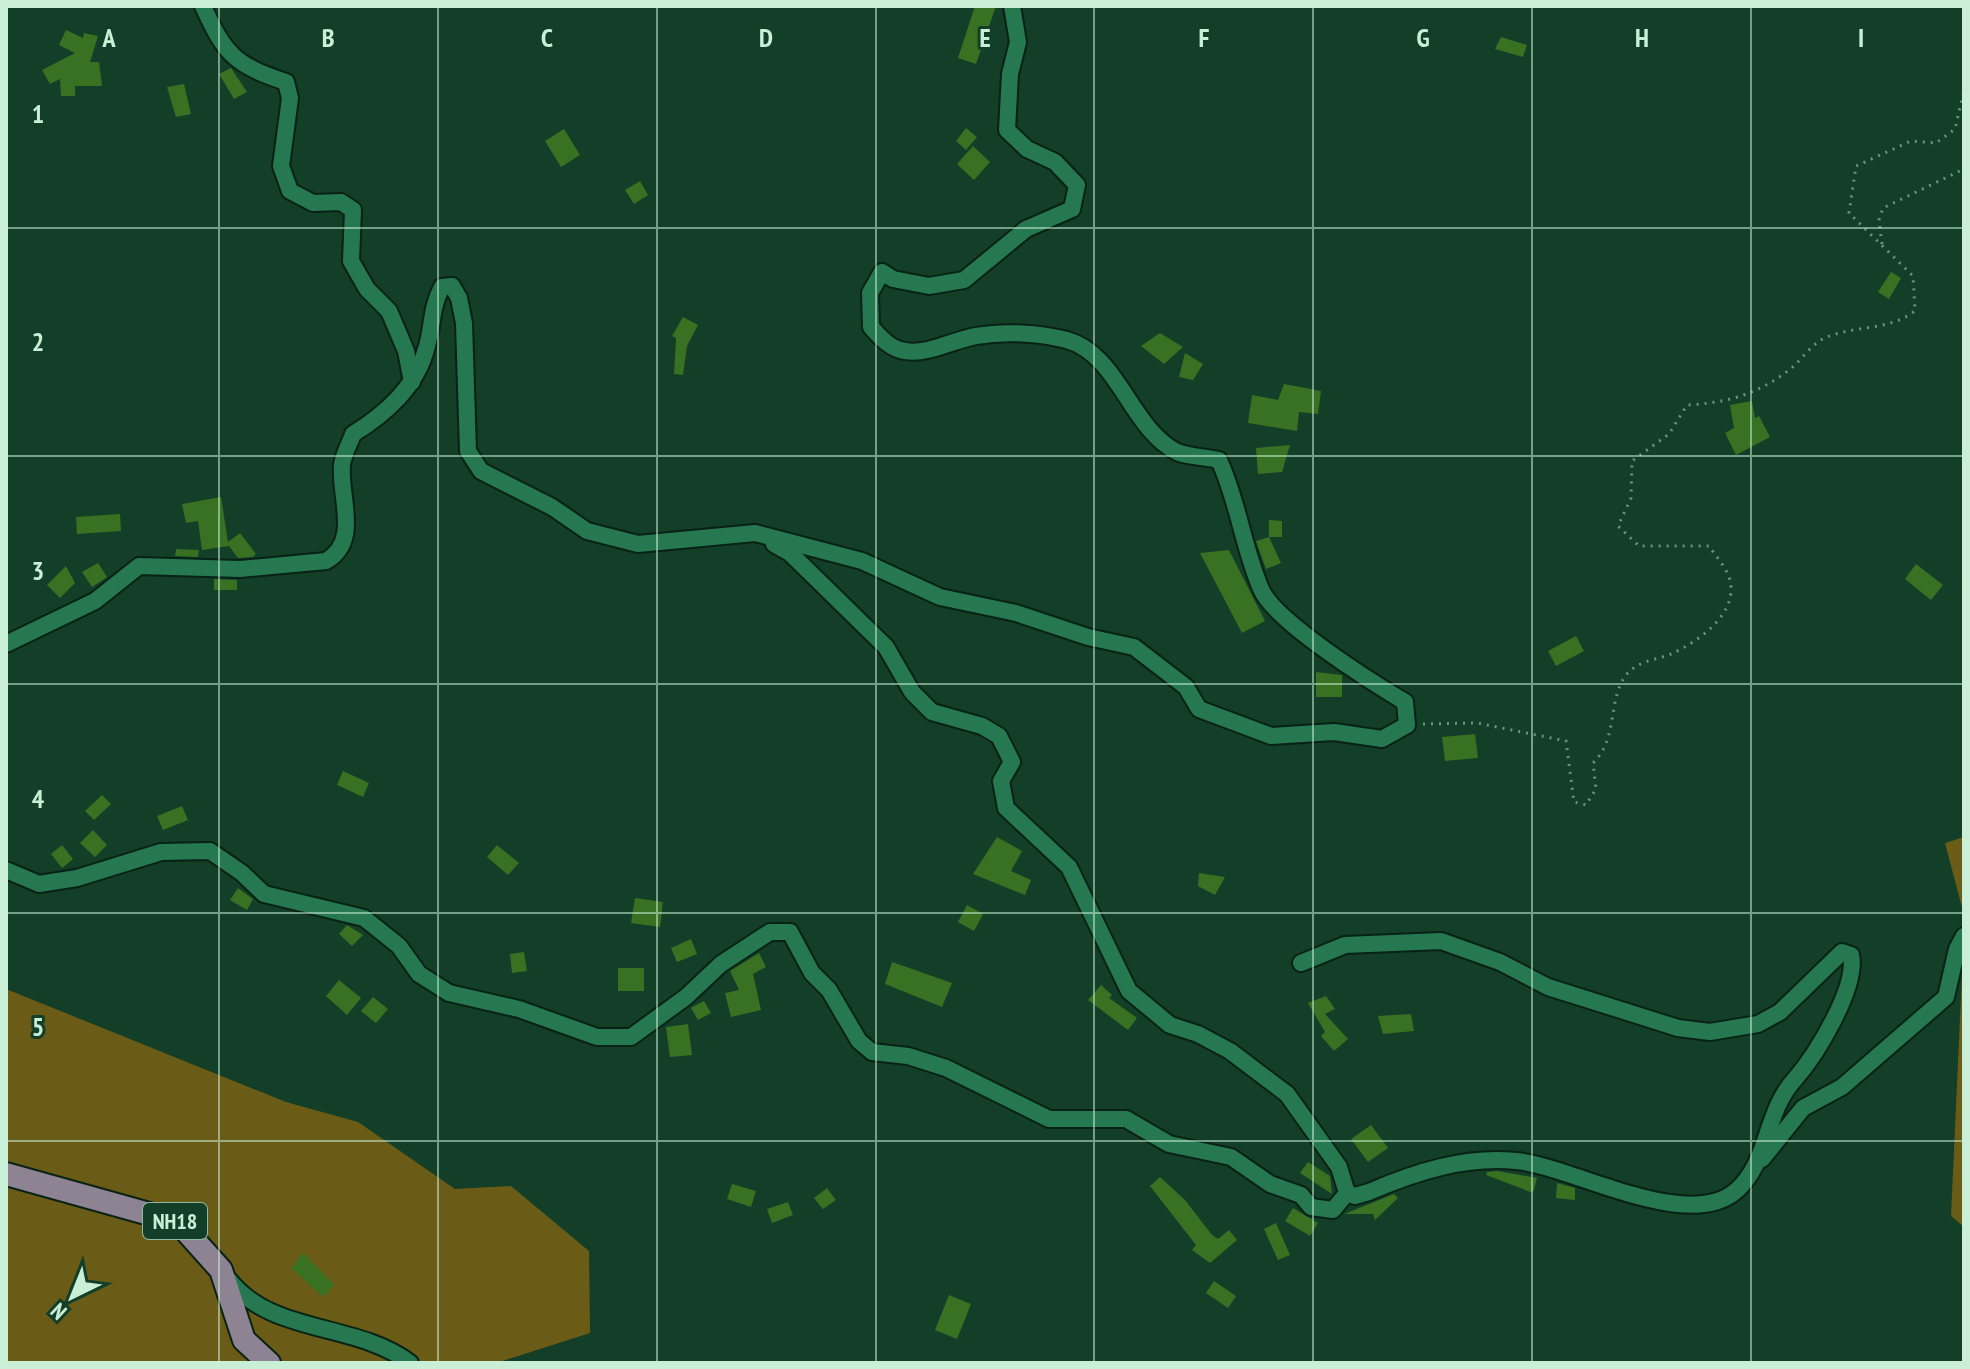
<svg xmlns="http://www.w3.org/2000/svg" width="1970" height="1369" viewBox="0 0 1970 1369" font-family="'PT Sans Narrow',sans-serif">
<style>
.green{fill:#6a5c16}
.building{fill:#397122}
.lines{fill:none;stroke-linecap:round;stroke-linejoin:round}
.minor-casing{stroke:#082215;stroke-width:20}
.primary-casing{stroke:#082215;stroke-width:26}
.path{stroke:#6b947d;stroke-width:3;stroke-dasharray:2 6;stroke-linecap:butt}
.minor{stroke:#267850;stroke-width:16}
.primary{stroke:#8e8393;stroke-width:22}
.grid{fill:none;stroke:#c9efd7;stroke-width:2;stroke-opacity:0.55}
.labels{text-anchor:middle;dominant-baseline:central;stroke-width:6;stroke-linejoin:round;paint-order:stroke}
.shield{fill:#133e28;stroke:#92baa2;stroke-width:2}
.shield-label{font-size:22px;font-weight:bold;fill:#c9efd7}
.grid-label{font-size:26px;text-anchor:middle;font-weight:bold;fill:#c9efd7;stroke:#133e28;stroke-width:6;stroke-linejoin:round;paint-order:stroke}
</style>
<rect width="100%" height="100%" fill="#133e28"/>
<g class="green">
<polygon points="1964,837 1964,915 1945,843"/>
<polygon points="1964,930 1964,1227 1951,1216"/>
<polygon points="6,989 286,1102 358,1122 455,1189 511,1186 589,1251 590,1333 496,1363 6,1363"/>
</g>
<g class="building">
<polygon points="975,6 996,6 976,64 958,58"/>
<polygon points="66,30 83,38 84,33 98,36 90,62 99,62 102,86 75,86 75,96 61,96 60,79 50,84 42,70 75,53 59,45"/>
<polygon points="1501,37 1527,45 1523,57 1495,49"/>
<polygon points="231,68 247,92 234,99 219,74"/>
<polygon points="184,84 191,114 176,117 167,87"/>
<polygon points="966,128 977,137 966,150 956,141"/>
<polygon points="564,129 580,155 561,167 545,141"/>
<polygon points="973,146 990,162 974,180 957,164"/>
<polygon points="640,181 648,195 634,204 625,190"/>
<polygon points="1891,272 1901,278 1889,299 1878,292"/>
<polygon points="683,317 698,325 687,346 683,375 674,374 676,338 672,336"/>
<polygon points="1160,333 1183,347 1164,364 1141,346"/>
<polygon points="1185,353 1203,364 1193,380 1179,377"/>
<polygon points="1284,384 1321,391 1318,414 1299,412 1297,431 1248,423 1252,395 1278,400"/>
<polygon points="1752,401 1755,418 1759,416 1770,437 1736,455 1725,433 1734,428 1730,405"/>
<polygon points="1290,445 1282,472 1258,474 1256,448"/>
<polygon points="221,497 228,542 240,533 256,554 253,557 238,558 229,546 202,550 198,521 186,523 182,504"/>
<polygon points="120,514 121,531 77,534 76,517"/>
<polygon points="1269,520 1282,521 1282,537 1269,537"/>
<polygon points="1269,537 1281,563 1266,569 1256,541"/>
<polygon points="176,549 199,550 198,557 175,556"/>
<polygon points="1229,550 1265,621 1242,633 1200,553"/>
<polygon points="98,563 107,577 92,587 82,572"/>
<polygon points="1916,564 1943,585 1931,600 1905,579"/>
<polygon points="66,566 75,583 60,598 47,585"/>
<polygon points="214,579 237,580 237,590 214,590"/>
<polygon points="1576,636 1584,651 1556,666 1548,651"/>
<polygon points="1316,672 1342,675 1342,697 1316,697"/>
<polygon points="1475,734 1478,758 1445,761 1442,737"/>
<polygon points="343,771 369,783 363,797 337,785"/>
<polygon points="102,795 111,804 94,820 85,811"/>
<polygon points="182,806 188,820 163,830 157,816"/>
<polygon points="93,830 107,845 95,857 80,843"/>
<polygon points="997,837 1022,851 1011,871 1031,880 1025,895 973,874"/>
<polygon points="62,845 73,859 62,868 51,854"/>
<polygon points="497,845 519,863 508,875 487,857"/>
<polygon points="1199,873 1225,877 1215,895 1198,886"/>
<polygon points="238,888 253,899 247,910 230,900"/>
<polygon points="635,898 663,902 660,927 631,923"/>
<polygon points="967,905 983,914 974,931 958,922"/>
<polygon points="347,925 363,935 352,946 339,934"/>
<polygon points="691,939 697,954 677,962 671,948"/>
<polygon points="524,952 527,971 512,973 510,954"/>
<polygon points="759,953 766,967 753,974 761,1010 731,1017 725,993 739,990 730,971"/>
<polygon points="892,962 952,983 942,1007 885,984"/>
<rect x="618" y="968" width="26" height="23"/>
<polygon points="339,980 361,998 347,1015 326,996"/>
<polygon points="1101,985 1112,995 1109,998 1137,1018 1128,1030 1088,1000"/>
<polygon points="1326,996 1335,1009 1325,1014 1348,1039 1334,1051 1321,1036 1325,1032 1308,1003"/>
<polygon points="373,997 388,1009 376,1023 361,1011"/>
<polygon points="704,1001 711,1013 698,1020 691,1008"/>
<polygon points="1411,1014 1414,1031 1383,1034 1378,1016"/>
<polygon points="688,1024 692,1055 670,1057 666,1027"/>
<polygon points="1371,1125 1388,1148 1368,1162 1351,1139"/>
<polygon points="1308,1162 1330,1176 1332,1194 1300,1173"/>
<polygon points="1497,1171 1537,1178 1533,1193 1486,1175 1487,1172"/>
<polygon points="1160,1177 1185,1200 1212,1235 1218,1239 1229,1230 1237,1240 1210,1263 1192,1250 1196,1245 1150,1186"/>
<polygon points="1557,1183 1575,1188 1575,1200 1556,1198"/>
<polygon points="732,1184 756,1191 751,1207 727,1199"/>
<polygon points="827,1188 836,1200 823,1209 814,1198"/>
<polygon points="1394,1194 1398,1198 1375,1220 1373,1214 1344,1214"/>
<polygon points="788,1202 793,1215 772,1223 767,1209"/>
<polygon points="1293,1208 1318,1223 1310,1236 1285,1221"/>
<polygon points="1276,1223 1290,1255 1278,1260 1264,1229"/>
<polygon points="303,1253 334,1285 323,1297 291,1268"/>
<polygon points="1214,1281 1236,1296 1228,1308 1206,1293"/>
<polygon points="949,1295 971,1304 957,1339 935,1330"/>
</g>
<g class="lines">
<defs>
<g id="minor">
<path d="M 203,6 C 225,55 235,65 286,82 L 290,98 L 281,166 L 290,191 L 313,203 L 341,202 L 353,210 L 351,261 L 367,289 L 389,311 L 406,351 L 412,382"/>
<path d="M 6,644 L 95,601 L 139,566 L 240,569 L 326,561 C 361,541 339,497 342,465 C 343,455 350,443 353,434 C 387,413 417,386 427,346 C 433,325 431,307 442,287 L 452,286 L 459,298 L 464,323 L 468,451 L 481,471 L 552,507 L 587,531 L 638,544 L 755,533 L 862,561 L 940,597 L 1016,613 L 1088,637 L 1134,647 L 1186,687 L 1199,709 L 1271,736 L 1334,732 L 1382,739 L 1407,725 L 1405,702 C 1373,683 1274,621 1261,589 C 1243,547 1238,501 1219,460 C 1207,457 1189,457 1177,452 C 1130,428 1119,355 1067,340 C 1039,333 1005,331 976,336 C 953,340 928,355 905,351 C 890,349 880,337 871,327 L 870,293 L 882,272 L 893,279 L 929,286 L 964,280 L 1026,229 L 1072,209 L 1077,185 L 1055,162 L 1027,149 L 1007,130 L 1010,74 L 1018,42 L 1012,6"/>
<polyline points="6,870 39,884 77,878 161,852 210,851 242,873 264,894 364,918 399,946 419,974 449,993 519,1009 597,1037 631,1037 686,997 721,964 770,932 790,932 812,973 829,990 859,1041 872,1052 908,1056 946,1068 1049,1119 1126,1119 1169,1144 1231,1157 1270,1184 1301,1195 1311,1207 1333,1210 1347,1193 1339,1167 1287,1094 1230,1051 1198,1034 1170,1025 1129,991 1069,867 1006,808 1001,781 1012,762 999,736 982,726 932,712 912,692 886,647 790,553 774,544"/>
<path d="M 1301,963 L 1345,945 L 1441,941 L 1500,962 L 1548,987 L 1678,1028 L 1710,1032 L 1758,1024 L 1780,1012 L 1842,952 L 1851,955 C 1858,987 1816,1055 1795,1079 C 1765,1111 1769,1161 1737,1190 C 1689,1234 1572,1166 1516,1161 C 1465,1156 1415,1172 1369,1192 L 1355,1196 L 1347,1193"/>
<polyline points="1762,1159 1803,1108 1842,1087 1946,997 1957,949 1964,936"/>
<path d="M 229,1280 C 272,1335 356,1322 410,1363"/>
</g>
<polyline id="primary" points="6,1174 178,1222 221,1270 244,1340 269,1363"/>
</defs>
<use href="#minor" class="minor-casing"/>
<use href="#primary" class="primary-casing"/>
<g class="path">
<polyline points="1882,244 1879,220 1883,208 1964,169"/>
<path d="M 1423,724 L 1477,723 L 1566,741 L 1574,802 L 1586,805 L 1596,789 L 1593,763 C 1619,738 1607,698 1627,674 C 1639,660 1657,660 1671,654 C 1698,642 1741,612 1729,577 C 1725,566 1715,555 1709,546 L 1639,546 L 1618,526 L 1631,498 L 1632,461 L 1669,434 L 1687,405 C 1729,403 1762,393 1795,365 C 1804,356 1815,341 1827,337 C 1857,325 1888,331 1915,311 L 1913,276 L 1849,213 L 1856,166 L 1911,141 L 1936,143 L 1955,129 L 1964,91"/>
</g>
<use href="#minor" class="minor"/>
<use href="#primary" class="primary"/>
</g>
<path class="grid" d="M 219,6 L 219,1363M 438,6 L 438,1363M 657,6 L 657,1363M 876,6 L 876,1363M 1094,6 L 1094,1363M 1313,6 L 1313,1363M 1532,6 L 1532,1363M 1751,6 L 1751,1363M 6,228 L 1964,228M 6,456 L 1964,456M 6,684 L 1964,684M 6,913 L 1964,913M 6,1141 L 1964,1141"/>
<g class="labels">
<rect class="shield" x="143" y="1203" width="64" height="36" rx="6"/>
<g class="shield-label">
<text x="175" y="1221">NH18</text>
</g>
</g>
<g class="grid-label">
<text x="109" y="47">A</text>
<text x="328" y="47">B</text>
<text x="547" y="47">C</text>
<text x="766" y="47">D</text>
<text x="985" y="47">E</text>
<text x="1204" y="47">F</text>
<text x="1423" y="47">G</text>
<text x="1642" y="47">H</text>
<text x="1861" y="47">I</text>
<text x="38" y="123">1</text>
<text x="38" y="351">2</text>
<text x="38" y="580">3</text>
<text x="38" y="808">4</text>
<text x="38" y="1036">5</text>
</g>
<rect width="1970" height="1369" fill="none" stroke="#c9efd7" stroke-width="16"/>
<g transform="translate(72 1297) rotate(223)" stroke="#133e28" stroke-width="6" paint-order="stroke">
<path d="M0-6L14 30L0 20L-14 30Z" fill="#c9efd7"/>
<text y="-12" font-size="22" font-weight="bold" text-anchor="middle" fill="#c9efd7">N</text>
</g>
</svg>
